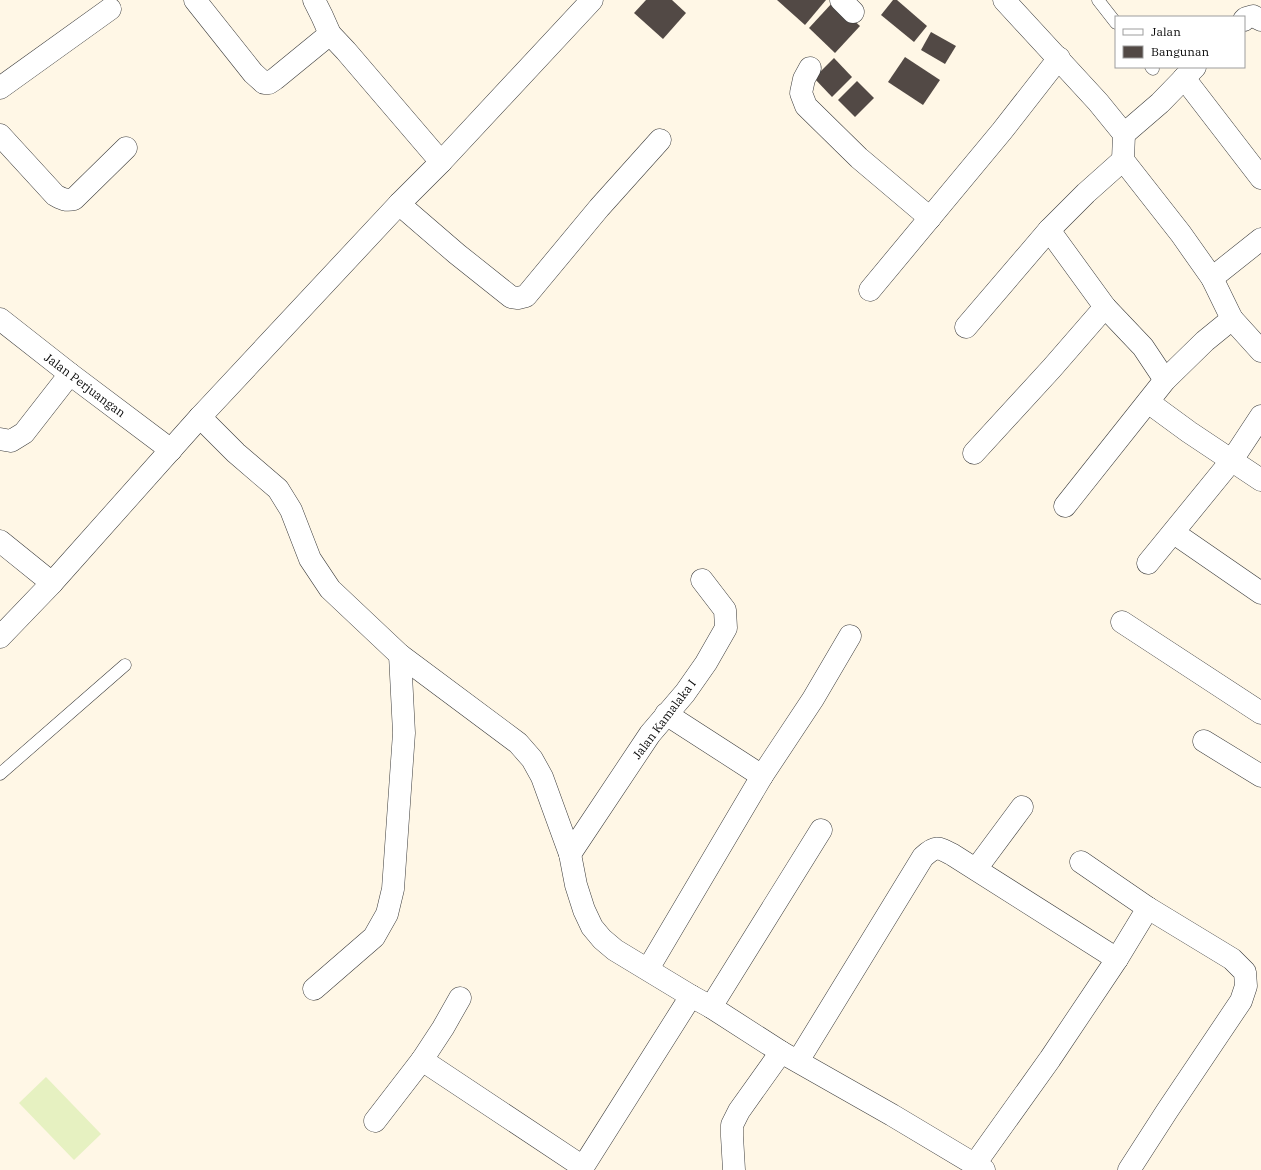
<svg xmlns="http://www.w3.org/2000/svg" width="1261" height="1170" viewBox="0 0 1261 1170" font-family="'IBM Plex Serif',serif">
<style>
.pitch{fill:#e6f1c1}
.building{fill:#524945}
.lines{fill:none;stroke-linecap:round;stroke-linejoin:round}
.service-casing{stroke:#3c3c3c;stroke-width:13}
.minor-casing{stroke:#3c3c3c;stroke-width:23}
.tertiary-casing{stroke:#3c3c3c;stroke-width:23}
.service{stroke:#fff;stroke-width:12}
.minor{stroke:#fff;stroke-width:22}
.tertiary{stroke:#fff;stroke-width:22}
.labels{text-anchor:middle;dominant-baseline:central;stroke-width:4;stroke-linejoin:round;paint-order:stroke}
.street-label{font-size:12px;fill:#090909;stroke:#fff}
</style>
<rect width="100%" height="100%" fill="#fff7e6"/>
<polygon class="pitch" points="46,1077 101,1134 74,1160 19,1103"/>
<g class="building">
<polygon points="646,0 672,0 686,13 663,39 634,13"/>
<polygon points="777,0 826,0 805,25"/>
<polygon points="893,0 897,0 927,26 914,42 881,15"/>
<polygon points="833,2 860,26 835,53 809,28"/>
<polygon points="931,32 956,46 945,64 921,50"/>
<polygon points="905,57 940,80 923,105 888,82"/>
<polygon points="834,58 852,77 832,97 814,78"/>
<polygon points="857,81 874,98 855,117 838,100"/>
</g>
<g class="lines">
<defs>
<g id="service">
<polyline points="1098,0 1116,23"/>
<polyline points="1151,67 1153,69"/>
<polyline points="0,774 125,665"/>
</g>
<g id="minor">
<polyline points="195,0 253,73 264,83 269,83 275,79 330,34"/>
<polyline points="314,0 322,16 330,34 346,51 441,162"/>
<polyline points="841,0 853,12"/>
<polyline points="1004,0 1098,102 1124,134 1123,160 1181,234 1212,278 1232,319 1205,341 1165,380 1065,506"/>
<polyline points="1244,20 1246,18 1253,16 1261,20"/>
<polyline points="810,68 804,79 801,93 806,106 859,158 930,218"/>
<polyline points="1184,78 1261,178"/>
<polyline points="0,88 110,9"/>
<polyline points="1124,134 1160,103 1195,67"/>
<path d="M 0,135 L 55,195 C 62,199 66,201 74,199 L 126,148"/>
<polyline points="399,204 457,254 511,297 518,298 526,296 599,208 660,140"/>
<polyline points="1049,230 1105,307 1143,347 1165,380"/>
<polyline points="1212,278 1261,239"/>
<polyline points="870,290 1002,131 1059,58"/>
<polyline points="0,319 70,374 171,450"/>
<polyline points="1232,319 1261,351"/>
<polyline points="966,327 1049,230 1086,193 1123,160"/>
<polyline points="1148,402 1189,432 1261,480"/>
<polyline points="200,417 236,453 278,489 291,510 310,559 330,589 400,655 518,743 532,759 542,777 570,854 576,885 584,910 592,927 602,939 615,950 691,996 711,1007 781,1052 892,1115 984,1170"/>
<polyline points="0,439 11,441 24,433 70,374"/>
<polyline points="974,453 1052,368 1105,307"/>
<polyline points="1174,533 1261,593"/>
<polyline points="0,541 52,583"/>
<polyline points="1148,563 1232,460 1261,416"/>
<polyline points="1122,622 1261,713"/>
<polyline points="666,714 762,776"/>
<polyline points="1204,741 1261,776"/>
<polyline points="570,854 650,734 685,693 706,663 726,628 725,610 702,580"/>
<polyline points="1081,862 1148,908 1117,959"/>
<polyline points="976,869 1022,807"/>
<polyline points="648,969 762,776 813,699 850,636"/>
<polyline points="314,989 374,937 387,914 393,889 404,733 400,655"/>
<polyline points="460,998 443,1028 422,1060 583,1167 691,996"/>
<polyline points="711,1007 821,830"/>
<path d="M 798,1061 L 923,857 C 936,845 938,847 953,855 L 1117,959 L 1050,1059 L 975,1164"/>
<polyline points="375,1121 422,1060"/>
<polyline points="734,1170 732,1136 732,1125 739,1111 781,1052"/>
<polyline points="1129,1170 1167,1111 1241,1001 1246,986 1245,972 1232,959 1148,908"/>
</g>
<polyline id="tertiary" points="0,637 52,583 200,417 399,204 441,162 592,0"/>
</defs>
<use href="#service" class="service-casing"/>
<use href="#minor" class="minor-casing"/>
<use href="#tertiary" class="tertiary-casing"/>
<use href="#service" class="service"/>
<use href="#minor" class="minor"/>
<use href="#tertiary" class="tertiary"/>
</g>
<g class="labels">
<g class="street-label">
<text transform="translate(85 385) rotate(37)">Jalan Perjuangan</text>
<text transform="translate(664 719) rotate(-53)">Jalan Kamalaka I</text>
</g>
</g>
<rect x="1115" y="16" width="130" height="52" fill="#ffffff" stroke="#9d9d9d"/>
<rect x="1123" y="29" width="20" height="6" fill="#ffffff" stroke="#9d9d9d"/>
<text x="1151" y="36" font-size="12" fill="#090909">Jalan</text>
<rect x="1123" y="46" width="20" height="12" fill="#524945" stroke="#9d9d9d"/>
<text x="1151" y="56" font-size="12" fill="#090909">Bangunan</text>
</svg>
